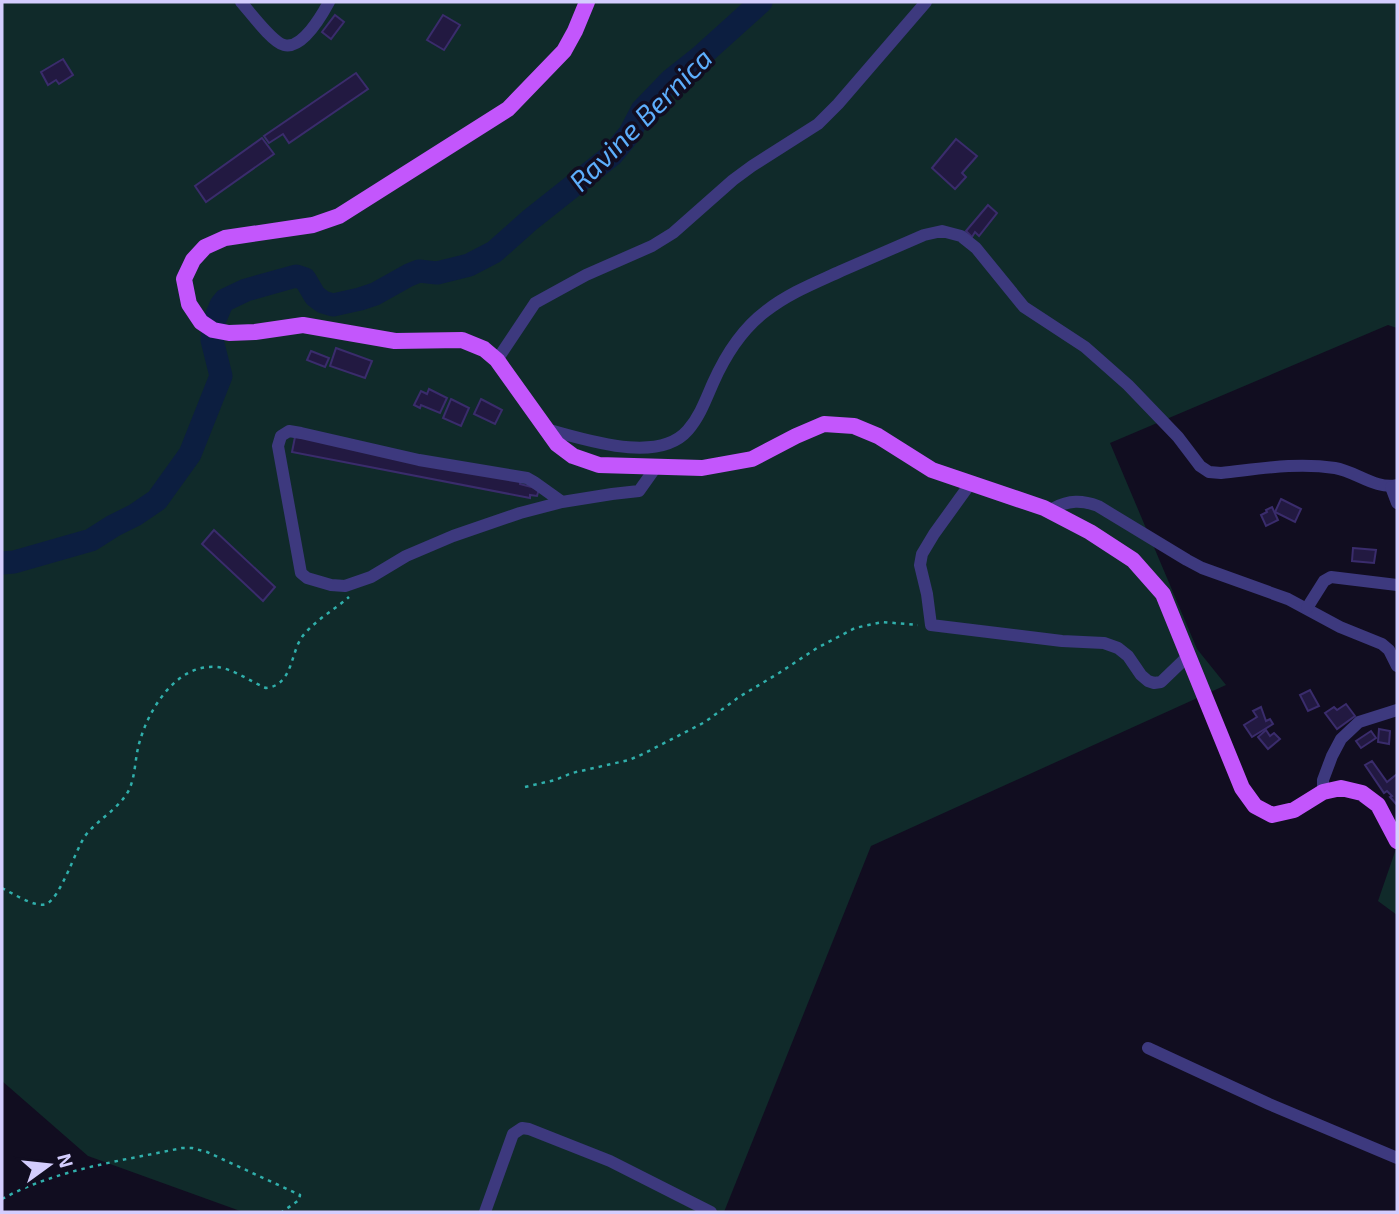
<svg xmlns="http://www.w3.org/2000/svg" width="1399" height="1214" viewBox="0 0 1399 1214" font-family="'Exo 2',sans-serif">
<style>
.green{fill:#102a2a}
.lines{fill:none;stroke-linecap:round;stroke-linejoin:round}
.river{stroke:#0c1e40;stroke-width:23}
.building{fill:#221941;stroke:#3a2c6c;stroke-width:2}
.path{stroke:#30afab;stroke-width:2.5;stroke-dasharray:3.5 5;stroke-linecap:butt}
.minor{stroke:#3d397e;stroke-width:12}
.major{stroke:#c356fc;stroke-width:16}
.labels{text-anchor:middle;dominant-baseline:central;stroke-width:7;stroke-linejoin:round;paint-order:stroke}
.water-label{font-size:28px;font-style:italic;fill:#5daefc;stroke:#110d20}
</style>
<rect width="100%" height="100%" fill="#110d20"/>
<g class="green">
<polygon points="2,2 1397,2 1397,328 1388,325 1110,443 1197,649 1226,685 871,846 724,1212 243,1212 88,1156 2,1081"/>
<polygon points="1397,846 1397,915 1378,901"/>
</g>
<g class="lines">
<polyline class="river" points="2,563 14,562 91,540 113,526 135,515 157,500 190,454 221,376 212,340 213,324 221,305 225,300 246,290 296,276 305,279 315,296 323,302 333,305 360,299 375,294 409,275 419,271 437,273 469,265 494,252 530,220 612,155 630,133 642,110 671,80 700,57 761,2"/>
</g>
<g class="building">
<polygon points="335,15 344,22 331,39 322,32"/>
<polygon points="443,15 460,25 444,50 427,40"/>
<polygon points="63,59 73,75 59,84 56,80 48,85 41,72"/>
<polygon points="356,73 368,89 289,143 283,134 269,143 264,136"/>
<polygon points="262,138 274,154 206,202 195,186"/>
<polygon points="956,139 977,156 962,173 966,177 955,189 932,168"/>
<polygon points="988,205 997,213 979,236 975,232 972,237 966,231"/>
<polygon points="336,348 372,361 365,378 330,366"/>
<polygon points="311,351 329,358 325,367 307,360"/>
<polygon points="429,389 447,398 440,413 421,405 420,408 414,405 421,391 427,394"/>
<polygon points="451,399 469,408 461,426 443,418"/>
<polygon points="481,399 502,410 495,424 474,414"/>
<polygon points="296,432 521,477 520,484 539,489 537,496 530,495 530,498 292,452"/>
<polygon points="1281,499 1301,509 1295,522 1275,512"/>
<polygon points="1272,507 1278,520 1266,526 1261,515 1267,512 1266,510"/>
<polygon points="214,530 275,587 263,601 202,544"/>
<polygon points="1353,548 1376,550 1374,563 1352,561"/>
<polygon points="1310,690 1319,706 1308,711 1300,695"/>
<polygon points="1346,704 1355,716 1337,729 1325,713 1334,707 1337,710"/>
<polygon points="1261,707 1266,721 1270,719 1273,724 1252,737 1244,725 1257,717 1253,711"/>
<polygon points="1379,729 1390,731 1389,744 1378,742"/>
<polygon points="1266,730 1270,736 1274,733 1280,739 1268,749 1258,737"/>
<polygon points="1371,731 1376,738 1361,748 1356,741"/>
<polygon points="1372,761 1387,782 1397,774 1397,805 1390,797 1392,796 1387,791 1384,793 1365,765"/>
</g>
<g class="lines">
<g class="path">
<polyline points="525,787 555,780 572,773 629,760 643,754 705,722 739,697 779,673 817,648 855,628 882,622 918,625"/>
<path d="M 2,888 C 12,893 35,908 46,904 C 60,899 76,849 85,836 C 98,819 119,809 129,790 C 135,777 135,761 138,748 C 146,713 175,663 217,667 C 234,669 251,682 266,688 C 293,685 290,654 302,637 C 314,621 334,610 349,597"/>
<path d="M 2,1199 C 57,1169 121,1161 182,1148 L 192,1148 L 207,1152 L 300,1195 L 299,1200 L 282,1212"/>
</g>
<g class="minor">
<path d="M 241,2 C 250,12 272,42 284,45 C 302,50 322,15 329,2"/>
<polyline points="497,360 535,303 586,275 652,246 673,233 733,180 752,166 818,124 838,104 926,2"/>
<path d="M 546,429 C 584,439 658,465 688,430 C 700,416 706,399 713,383 C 725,356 742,329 766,311 C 789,293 815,283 841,271 C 869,259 896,247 924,235 L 942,231 L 961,236 L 976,248 L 1024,307 L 1085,347 L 1128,385 L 1178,437 L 1200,466 L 1209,472 L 1221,473 C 1259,469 1296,462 1335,468 C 1355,471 1376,490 1397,485"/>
<polyline points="970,484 934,534 922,554 920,565 927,594 931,625 1062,641 1104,643 1118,648 1128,656 1141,675 1148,681 1154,683 1161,682 1188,656"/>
<polyline points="1391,487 1397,503"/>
<polyline points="562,502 534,482 527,478 419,460 301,433 289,431 281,436 278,446 301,573 307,578 331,585 345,586 371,577 406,556 453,536 520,513 562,502 612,494 639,491 656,467"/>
<path d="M 1052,512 L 1054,508 C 1069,500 1082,500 1098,506 L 1187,560 L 1202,568 L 1288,599 L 1340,627 L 1382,644 L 1389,650 L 1397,666"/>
<polyline points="1307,608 1324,581 1331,577 1397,585"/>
<polyline points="1323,792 1323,780 1332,756 1341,739 1359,722 1397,710"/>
<polyline points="1148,1048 1269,1104 1397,1158"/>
<polyline points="485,1212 513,1134 522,1128 529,1129 610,1161 711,1212"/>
</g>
<polyline class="major" points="587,2 575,31 564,51 508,109 339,216 313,225 225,238 205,247 193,260 184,279 189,304 201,322 213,330 229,333 255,332 303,325 395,341 462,340 484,349 497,360 557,444 573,456 599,465 702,468 752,459 796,436 824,424 854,426 878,436 932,470 1044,508 1090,532 1133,560 1163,594 1242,788 1255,806 1272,815 1294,810 1323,792 1341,788 1362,793 1378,805 1397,841"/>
</g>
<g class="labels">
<g class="water-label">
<text transform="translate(640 119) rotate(-45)">Ravine Bernica</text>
</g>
</g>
<rect width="1399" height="1214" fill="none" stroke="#d4cdfe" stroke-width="7"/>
<g transform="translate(49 1165) rotate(75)" stroke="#110d20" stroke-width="5" paint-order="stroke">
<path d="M0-5L12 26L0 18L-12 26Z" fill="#d4cdfe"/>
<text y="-10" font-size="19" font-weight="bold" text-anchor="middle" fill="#d4cdfe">N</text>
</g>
</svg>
